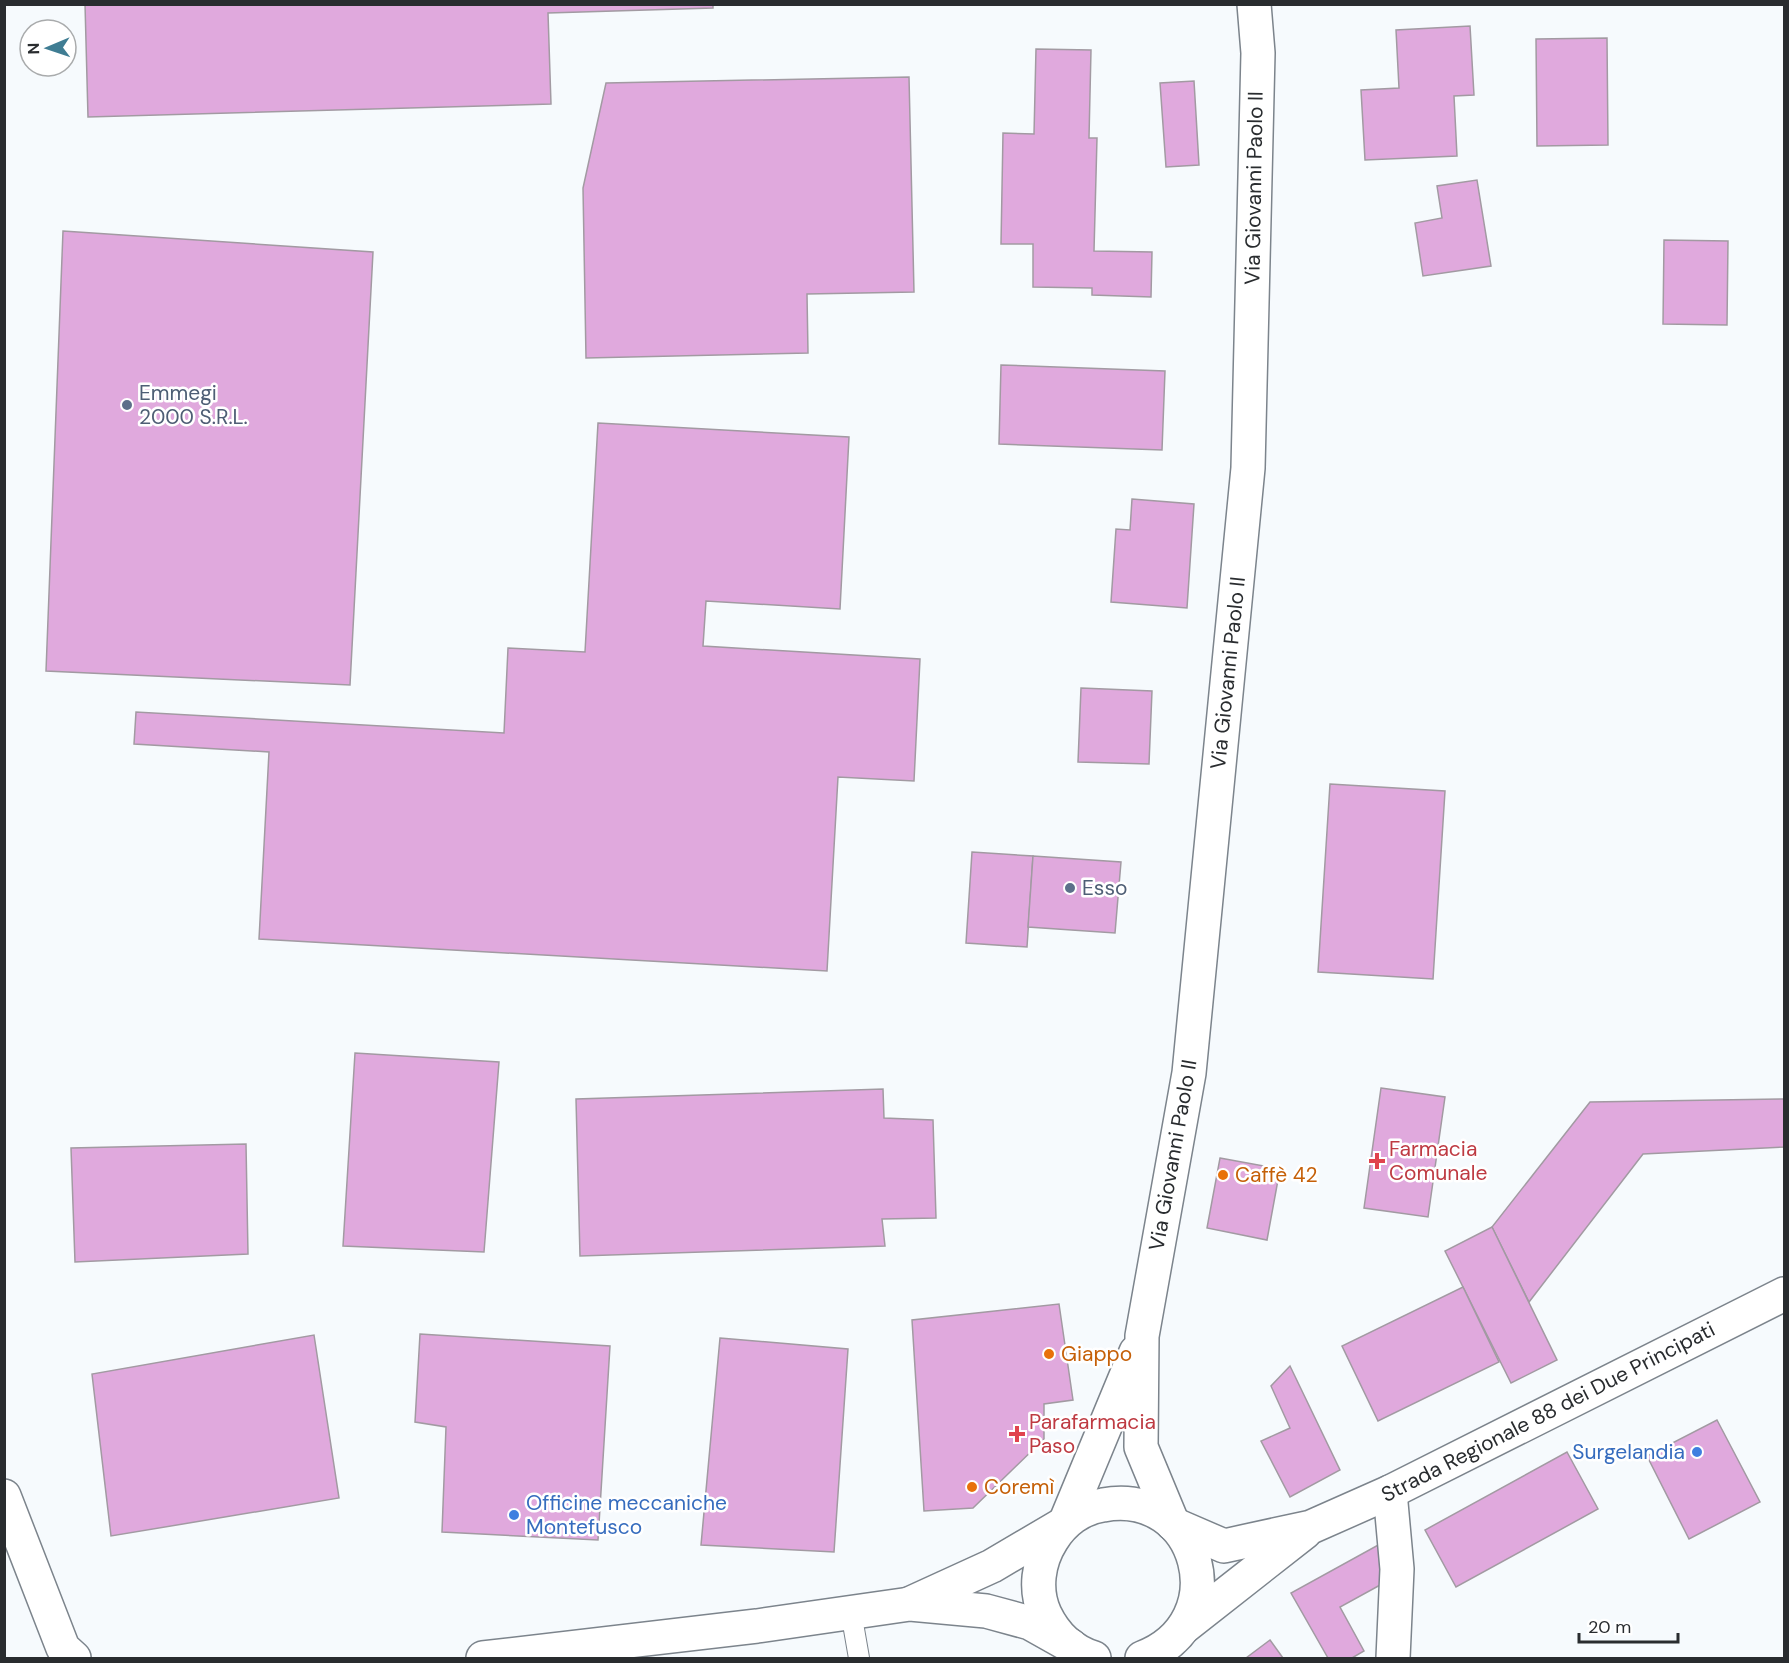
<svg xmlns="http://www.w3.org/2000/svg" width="1789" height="1663" viewBox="0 0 1789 1663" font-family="'DM Sans',sans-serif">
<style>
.building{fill:#e0a9dd;stroke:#a29aa2;stroke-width:1.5}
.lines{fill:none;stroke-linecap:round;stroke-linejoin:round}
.service-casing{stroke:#7c848c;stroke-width:22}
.minor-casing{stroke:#7c848c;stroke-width:36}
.tertiary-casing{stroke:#7c848c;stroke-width:36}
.secondary-casing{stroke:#7c848c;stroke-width:36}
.service{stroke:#fff;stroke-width:20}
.minor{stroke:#fff;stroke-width:33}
.tertiary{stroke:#fff;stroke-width:33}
.secondary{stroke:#fff;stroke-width:33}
.service-dot{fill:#5c6f8a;stroke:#fff;stroke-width:2}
.health-dot{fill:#e0444e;stroke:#fff;stroke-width:2}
.food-dot{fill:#e8710a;stroke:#fff;stroke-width:2}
.shop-dot{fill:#3f7fe0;stroke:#fff;stroke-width:2}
.labels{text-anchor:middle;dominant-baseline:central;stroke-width:5;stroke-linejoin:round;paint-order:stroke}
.street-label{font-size:21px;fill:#292c2f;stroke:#fff}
.service-label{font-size:21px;fill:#4e5e75;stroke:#fff;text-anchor:start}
.health-label{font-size:21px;fill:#be3a42;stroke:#fff;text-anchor:start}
.food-label{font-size:21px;fill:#c56008;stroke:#fff;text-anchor:start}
.shop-label{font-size:21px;fill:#366cbe;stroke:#fff;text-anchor:end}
</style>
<rect width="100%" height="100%" fill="#f6fafd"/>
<g class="building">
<polygon points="85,4 713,4 713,8 548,13 551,104 88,117"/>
<polygon points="1470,26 1474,95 1454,96 1457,156 1365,160 1361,90 1399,88 1396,30"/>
<polygon points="1607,38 1608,145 1537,146 1536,39"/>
<polygon points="1036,49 1091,50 1089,138 1097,138 1094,251 1152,252 1151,297 1092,295 1092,288 1033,287 1033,244 1001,244 1003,133 1034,134"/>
<polygon points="909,77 914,292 807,294 808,353 586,358 583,188 606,83"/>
<polygon points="1194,81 1199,165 1166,167 1160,83"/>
<polygon points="1477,180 1491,266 1423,276 1415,223 1442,218 1437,186"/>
<polygon points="63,231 373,252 350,685 46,671"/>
<polygon points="1664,240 1728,241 1727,325 1663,324"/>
<polygon points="1001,365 1165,371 1162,450 999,444"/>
<polygon points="598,423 849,437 840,609 706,601 703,646 920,659 914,781 838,777 827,971 259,939 269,752 134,744 136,712 504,733 508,648 585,652"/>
<polygon points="1132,499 1194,504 1187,608 1111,602 1116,529 1130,530"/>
<polygon points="1081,688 1152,691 1149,764 1078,762"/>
<polygon points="1330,784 1445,791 1433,979 1318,972"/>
<polygon points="972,852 1033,856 1027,947 966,943"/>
<polygon points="1033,856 1121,862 1115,933 1028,927"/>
<polygon points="355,1053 499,1062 484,1252 343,1246"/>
<polygon points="1381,1088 1445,1097 1428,1217 1364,1208"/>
<polygon points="883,1089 884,1118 933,1120 936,1218 882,1219 885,1246 580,1256 576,1099"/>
<polygon points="1784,1099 1784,1147 1643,1154 1529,1302 1492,1227 1590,1102"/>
<polygon points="246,1144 248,1254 75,1262 71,1148"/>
<polygon points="1220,1158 1280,1169 1267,1240 1207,1228"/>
<polygon points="1492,1227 1557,1360 1511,1383 1445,1251"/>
<polygon points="1463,1287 1499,1362 1378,1421 1342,1346"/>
<polygon points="1059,1304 1073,1400 1044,1404 1044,1439 973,1508 924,1511 912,1320"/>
<polygon points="420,1334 610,1346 598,1540 442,1532 446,1427 415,1422"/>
<polygon points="314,1335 339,1498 111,1536 92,1374"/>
<polygon points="720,1338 848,1349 834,1552 701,1545"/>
<polygon points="1290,1366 1340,1470 1290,1497 1261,1441 1290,1428 1271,1386"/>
<polygon points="1717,1420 1760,1502 1689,1539 1647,1456"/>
<polygon points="1567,1452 1598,1509 1456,1587 1425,1530"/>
<polygon points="1380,1544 1382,1584 1340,1607 1364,1651 1352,1658 1328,1658 1291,1593"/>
<polygon points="1270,1640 1283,1658 1246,1658"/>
</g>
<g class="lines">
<defs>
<polyline id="service" points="851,1612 859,1658"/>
<g id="minor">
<polyline points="1390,1492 1397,1569 1393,1658"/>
<polyline points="4,1496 63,1648 74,1658"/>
</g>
<g id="tertiary">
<polyline points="1065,1523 1136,1352"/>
<polyline points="1173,1524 1141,1447 1142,1336 1189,1073 1248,468 1258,53 1254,4"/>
</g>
<g id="secondary">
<polyline points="1173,1524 1224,1546 1311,1527 1390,1492 1784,1294"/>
<polyline points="911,1603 992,1566 1060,1526"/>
<polyline points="1184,1627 1305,1532"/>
<polyline points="483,1658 757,1626 910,1604 986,1611 1030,1623 1071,1646"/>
<path d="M 1094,1658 C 1072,1651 1055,1635 1045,1614 C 1034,1590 1038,1562 1052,1540 C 1063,1522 1081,1508 1103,1505 C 1200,1487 1237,1622 1142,1658"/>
</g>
</defs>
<use href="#service" class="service-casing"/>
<use href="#minor" class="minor-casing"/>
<use href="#tertiary" class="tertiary-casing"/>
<use href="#secondary" class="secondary-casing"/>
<use href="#service" class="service"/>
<use href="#minor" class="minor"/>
<use href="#tertiary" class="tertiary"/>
<use href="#secondary" class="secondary"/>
</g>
<g class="service-dot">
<circle cx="127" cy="405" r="6"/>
<circle cx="1070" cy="888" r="6"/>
</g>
<g class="health-dot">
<path d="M1374 1152h6v6h6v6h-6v6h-6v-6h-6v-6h6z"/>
<path d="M1014 1425h6v6h6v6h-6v6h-6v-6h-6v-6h6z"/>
</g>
<g class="food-dot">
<circle cx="1223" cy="1175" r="6"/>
<circle cx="1049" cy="1354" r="6"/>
<circle cx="972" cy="1487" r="6"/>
</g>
<g class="shop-dot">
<circle cx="1697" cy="1452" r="6"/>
<circle cx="514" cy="1515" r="6"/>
</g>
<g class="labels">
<g class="street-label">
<text transform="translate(1254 188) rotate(-89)">Via Giovanni Paolo II</text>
<text transform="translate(1228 673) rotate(-84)">Via Giovanni Paolo II</text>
<text transform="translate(1173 1155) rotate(-80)">Via Giovanni Paolo II</text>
<text transform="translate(1548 1412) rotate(-27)">Strada Regionale 88 dei Due Principati</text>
</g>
<g class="service-label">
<text x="139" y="393">Emmegi<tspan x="139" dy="24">2000 S.R.L.</tspan></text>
<text x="1082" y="888">Esso</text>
</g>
<g class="health-label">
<text x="1389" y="1149">Farmacia<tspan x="1389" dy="24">Comunale</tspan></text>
<text x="1029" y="1422">Parafarmacia<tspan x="1029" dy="24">Paso</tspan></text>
</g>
<g class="food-label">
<text x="1235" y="1175">Caffè 42</text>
<text x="1061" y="1354">Giappo</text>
<text x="984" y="1487">Coremì</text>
</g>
<g class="shop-label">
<text x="1685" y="1452">Surgelandia</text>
<text x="526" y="1503" text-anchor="start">Officine meccaniche<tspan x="526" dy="24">Montefusco</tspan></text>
</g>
</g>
<rect width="1789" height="1663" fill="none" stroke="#292c2f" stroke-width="12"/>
<g transform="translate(48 48) rotate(268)"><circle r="28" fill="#ffffff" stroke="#a9abac" stroke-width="1.5"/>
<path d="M0-4.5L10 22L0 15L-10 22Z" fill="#3f7d93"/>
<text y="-9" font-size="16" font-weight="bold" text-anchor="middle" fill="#292c2f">N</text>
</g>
<path d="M1579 1633v9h99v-9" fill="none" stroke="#292c2f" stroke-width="3"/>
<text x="1588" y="1633" font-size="18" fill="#292c2f" stroke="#ffffff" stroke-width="4.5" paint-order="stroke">20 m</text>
</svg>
